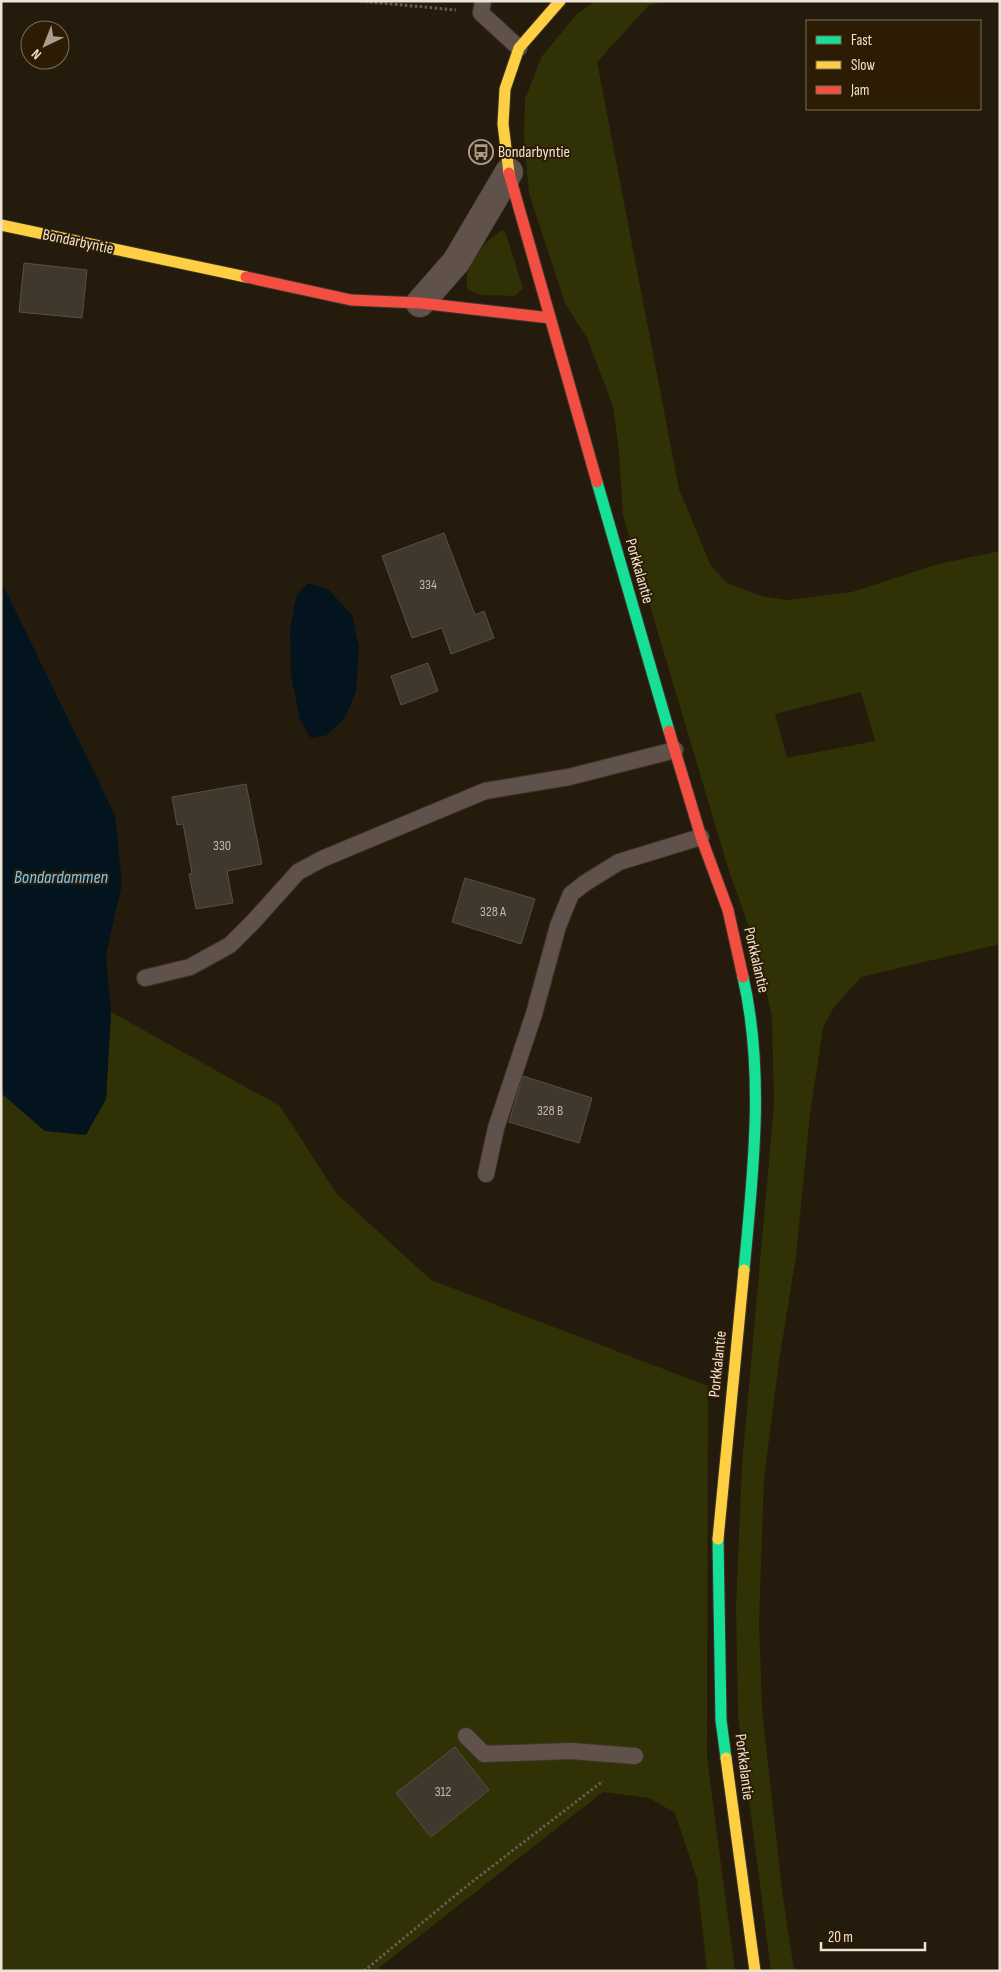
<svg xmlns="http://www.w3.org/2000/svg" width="1001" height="1972" viewBox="0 0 1001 1972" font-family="'Sofia Sans Condensed',sans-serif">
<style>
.green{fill:#303105;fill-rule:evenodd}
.water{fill:#03141f}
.building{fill:#40372d;stroke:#595046}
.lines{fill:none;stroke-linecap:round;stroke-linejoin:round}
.lane-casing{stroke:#3f362b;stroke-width:18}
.street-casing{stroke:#3f362b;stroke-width:29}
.fast-casing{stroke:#3f362b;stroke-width:13}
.slow-casing{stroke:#3f362b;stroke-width:13}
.jam-casing{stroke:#3f362b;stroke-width:13}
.path{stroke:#675b54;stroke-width:3;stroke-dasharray:2.5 2.5;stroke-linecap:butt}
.lane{stroke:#61514b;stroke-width:16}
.street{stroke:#61514b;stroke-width:28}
.fast{stroke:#16e098;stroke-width:11}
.slow{stroke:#ffcf43;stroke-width:11}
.jam{stroke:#f24e42;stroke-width:11}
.labels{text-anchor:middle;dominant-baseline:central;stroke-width:4;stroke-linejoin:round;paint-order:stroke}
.number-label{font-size:14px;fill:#c3b8ab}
.poi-label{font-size:16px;fill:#efe3d5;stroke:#2d1c04;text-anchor:start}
.street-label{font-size:16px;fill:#efe3d5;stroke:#2d1c04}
.water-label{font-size:18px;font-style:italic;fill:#75cafd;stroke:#2d1c04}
</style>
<rect width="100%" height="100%" fill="#241b0d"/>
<g class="green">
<path d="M 596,1 L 668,1 L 649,5 L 597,62 L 679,489 L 711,566 L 727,583 L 761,596 L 787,600 L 852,592 L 938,564 L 1000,551 L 1000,944 L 861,977 L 834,1007 L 823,1028 L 810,1113 L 796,1256 L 779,1361 L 764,1479 L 759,1622 L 762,1710 L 782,1890 L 794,1971 L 771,1971 L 738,1715 L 736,1607 L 742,1465 L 774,1104 L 772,1016 L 755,944 L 728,868 L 623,515 L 619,452 L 613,406 L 587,338 L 565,303 L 529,193 L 524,138 L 525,99 L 542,56 L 577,14 ZM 861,692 L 875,741 L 787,758 L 775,714 Z"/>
<path d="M 501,231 L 505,231 L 523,288 L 515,296 L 481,295 L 468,290 C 461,266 482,244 501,231 Z"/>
<polygon points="111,1012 280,1106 336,1193 431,1280 708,1386 707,1757 735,1971 707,1971 697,1879 675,1813 649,1798 603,1792 375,1971 1,1971 1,1093 45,1131 106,1099"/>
</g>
<g class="water">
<polygon points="1,581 115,815 122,884 106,954 111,1012 106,1099 86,1135 45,1131 1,1093"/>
<polygon points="308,583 329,590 352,615 359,647 356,691 345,718 327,735 311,738 300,720 291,676 290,628 297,594"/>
</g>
<g class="building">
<polygon points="24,263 87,270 82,318 19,312"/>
<polygon points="444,533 475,615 484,611 494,638 451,654 442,628 412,638 382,556"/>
<polygon points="428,663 438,691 401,705 391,676"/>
<polygon points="246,784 262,864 227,871 233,903 196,909 189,874 192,873 183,824 177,825 172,797"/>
<polygon points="465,878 535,899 521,944 452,922"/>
<polygon points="523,1076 592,1098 579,1143 509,1122"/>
<polygon points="455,1747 489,1790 431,1837 396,1793"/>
</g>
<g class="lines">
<defs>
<g id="lane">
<polyline points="483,1 481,13 519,48"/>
<polyline points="145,978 190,967 230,945 253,922 298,872 322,859 485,791 569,777 675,750"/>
<polyline points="486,1174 496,1128 534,1014 558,926 571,894 585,883 619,862 701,837"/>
<polyline points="466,1736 484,1754 571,1751 635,1756"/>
</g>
<polyline id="street" points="420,303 456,262 509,172"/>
<g id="fast">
<polyline points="597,482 669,731"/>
<path d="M 743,977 C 765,1073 753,1173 744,1270"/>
<polyline points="718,1539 721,1720 726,1758"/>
</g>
<g id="slow">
<polyline points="509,173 503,124 505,89 519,48 560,1"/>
<polyline points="1,225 246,277"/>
<polyline points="718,1539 744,1270"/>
<polyline points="726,1758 755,1971"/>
</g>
<g id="jam">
<polyline points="509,173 597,482"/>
<polyline points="246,277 351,300 420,303 550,318"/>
<polyline points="669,731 701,837 728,910 743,977"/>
</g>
</defs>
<use href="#lane" class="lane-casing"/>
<use href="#street" class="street-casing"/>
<use href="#fast" class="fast-casing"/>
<use href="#slow" class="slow-casing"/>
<use href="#jam" class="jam-casing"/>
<g class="path">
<polyline points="360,1 456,10"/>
<polyline points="364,1971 468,1885 603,1781"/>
</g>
<use href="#lane" class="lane"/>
<use href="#street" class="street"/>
<use href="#fast" class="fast"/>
<use href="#slow" class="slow"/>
<use href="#jam" class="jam"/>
</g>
<defs>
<symbol id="bus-ring" viewBox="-11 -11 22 22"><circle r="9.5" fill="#2d1c04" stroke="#a89d8f" stroke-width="1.5"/><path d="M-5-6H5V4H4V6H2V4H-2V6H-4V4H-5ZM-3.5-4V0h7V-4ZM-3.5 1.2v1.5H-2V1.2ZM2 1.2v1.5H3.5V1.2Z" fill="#a89d8f"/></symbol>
</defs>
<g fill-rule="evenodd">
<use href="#bus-ring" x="467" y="138" width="28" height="28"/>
</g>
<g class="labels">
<g class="number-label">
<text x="428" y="584">334</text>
<text x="222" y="845">330</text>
<text x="493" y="911">328 A</text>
<text x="550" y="1110">328 B</text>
<text x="443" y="1791">312</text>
</g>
<g class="poi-label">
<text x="498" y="152">Bondarbyntie</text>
</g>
<g class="street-label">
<text transform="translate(78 242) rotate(12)">Bondarbyntie</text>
<text transform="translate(639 571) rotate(74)">Porkkalantie</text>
<text transform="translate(756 960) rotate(77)">Porkkalantie</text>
<text transform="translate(718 1364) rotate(-84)">Porkkalantie</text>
<text transform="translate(744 1767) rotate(83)">Porkkalantie</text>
</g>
<g class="water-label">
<text x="61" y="877">Bondardammen</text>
</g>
</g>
<rect width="1001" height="1972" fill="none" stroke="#efe3d5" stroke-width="5"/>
<rect x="806" y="20" width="175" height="90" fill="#2d1c04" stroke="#7b6c58"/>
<rect x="816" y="36" width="25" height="8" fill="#16e098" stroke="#7b6c58"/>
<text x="851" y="45" font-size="15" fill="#efe3d5">Fast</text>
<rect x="816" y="61" width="25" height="8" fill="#ffcf43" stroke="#7b6c58"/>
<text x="851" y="70" font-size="15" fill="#efe3d5">Slow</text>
<rect x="816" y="86" width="25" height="8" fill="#f24e42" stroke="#7b6c58"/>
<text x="851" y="95" font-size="15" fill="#efe3d5">Jam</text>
<g transform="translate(45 45) rotate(223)"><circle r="24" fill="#2d1c04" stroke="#7b6c58"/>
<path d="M0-4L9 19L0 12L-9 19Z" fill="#a89d8f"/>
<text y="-8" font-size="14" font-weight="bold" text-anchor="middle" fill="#efe3d5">N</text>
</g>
<path d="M821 1942v8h104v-8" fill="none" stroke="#efe3d5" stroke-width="2.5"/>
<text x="828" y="1942" font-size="15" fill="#efe3d5" stroke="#2d1c04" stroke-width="4" paint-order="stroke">20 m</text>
</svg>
